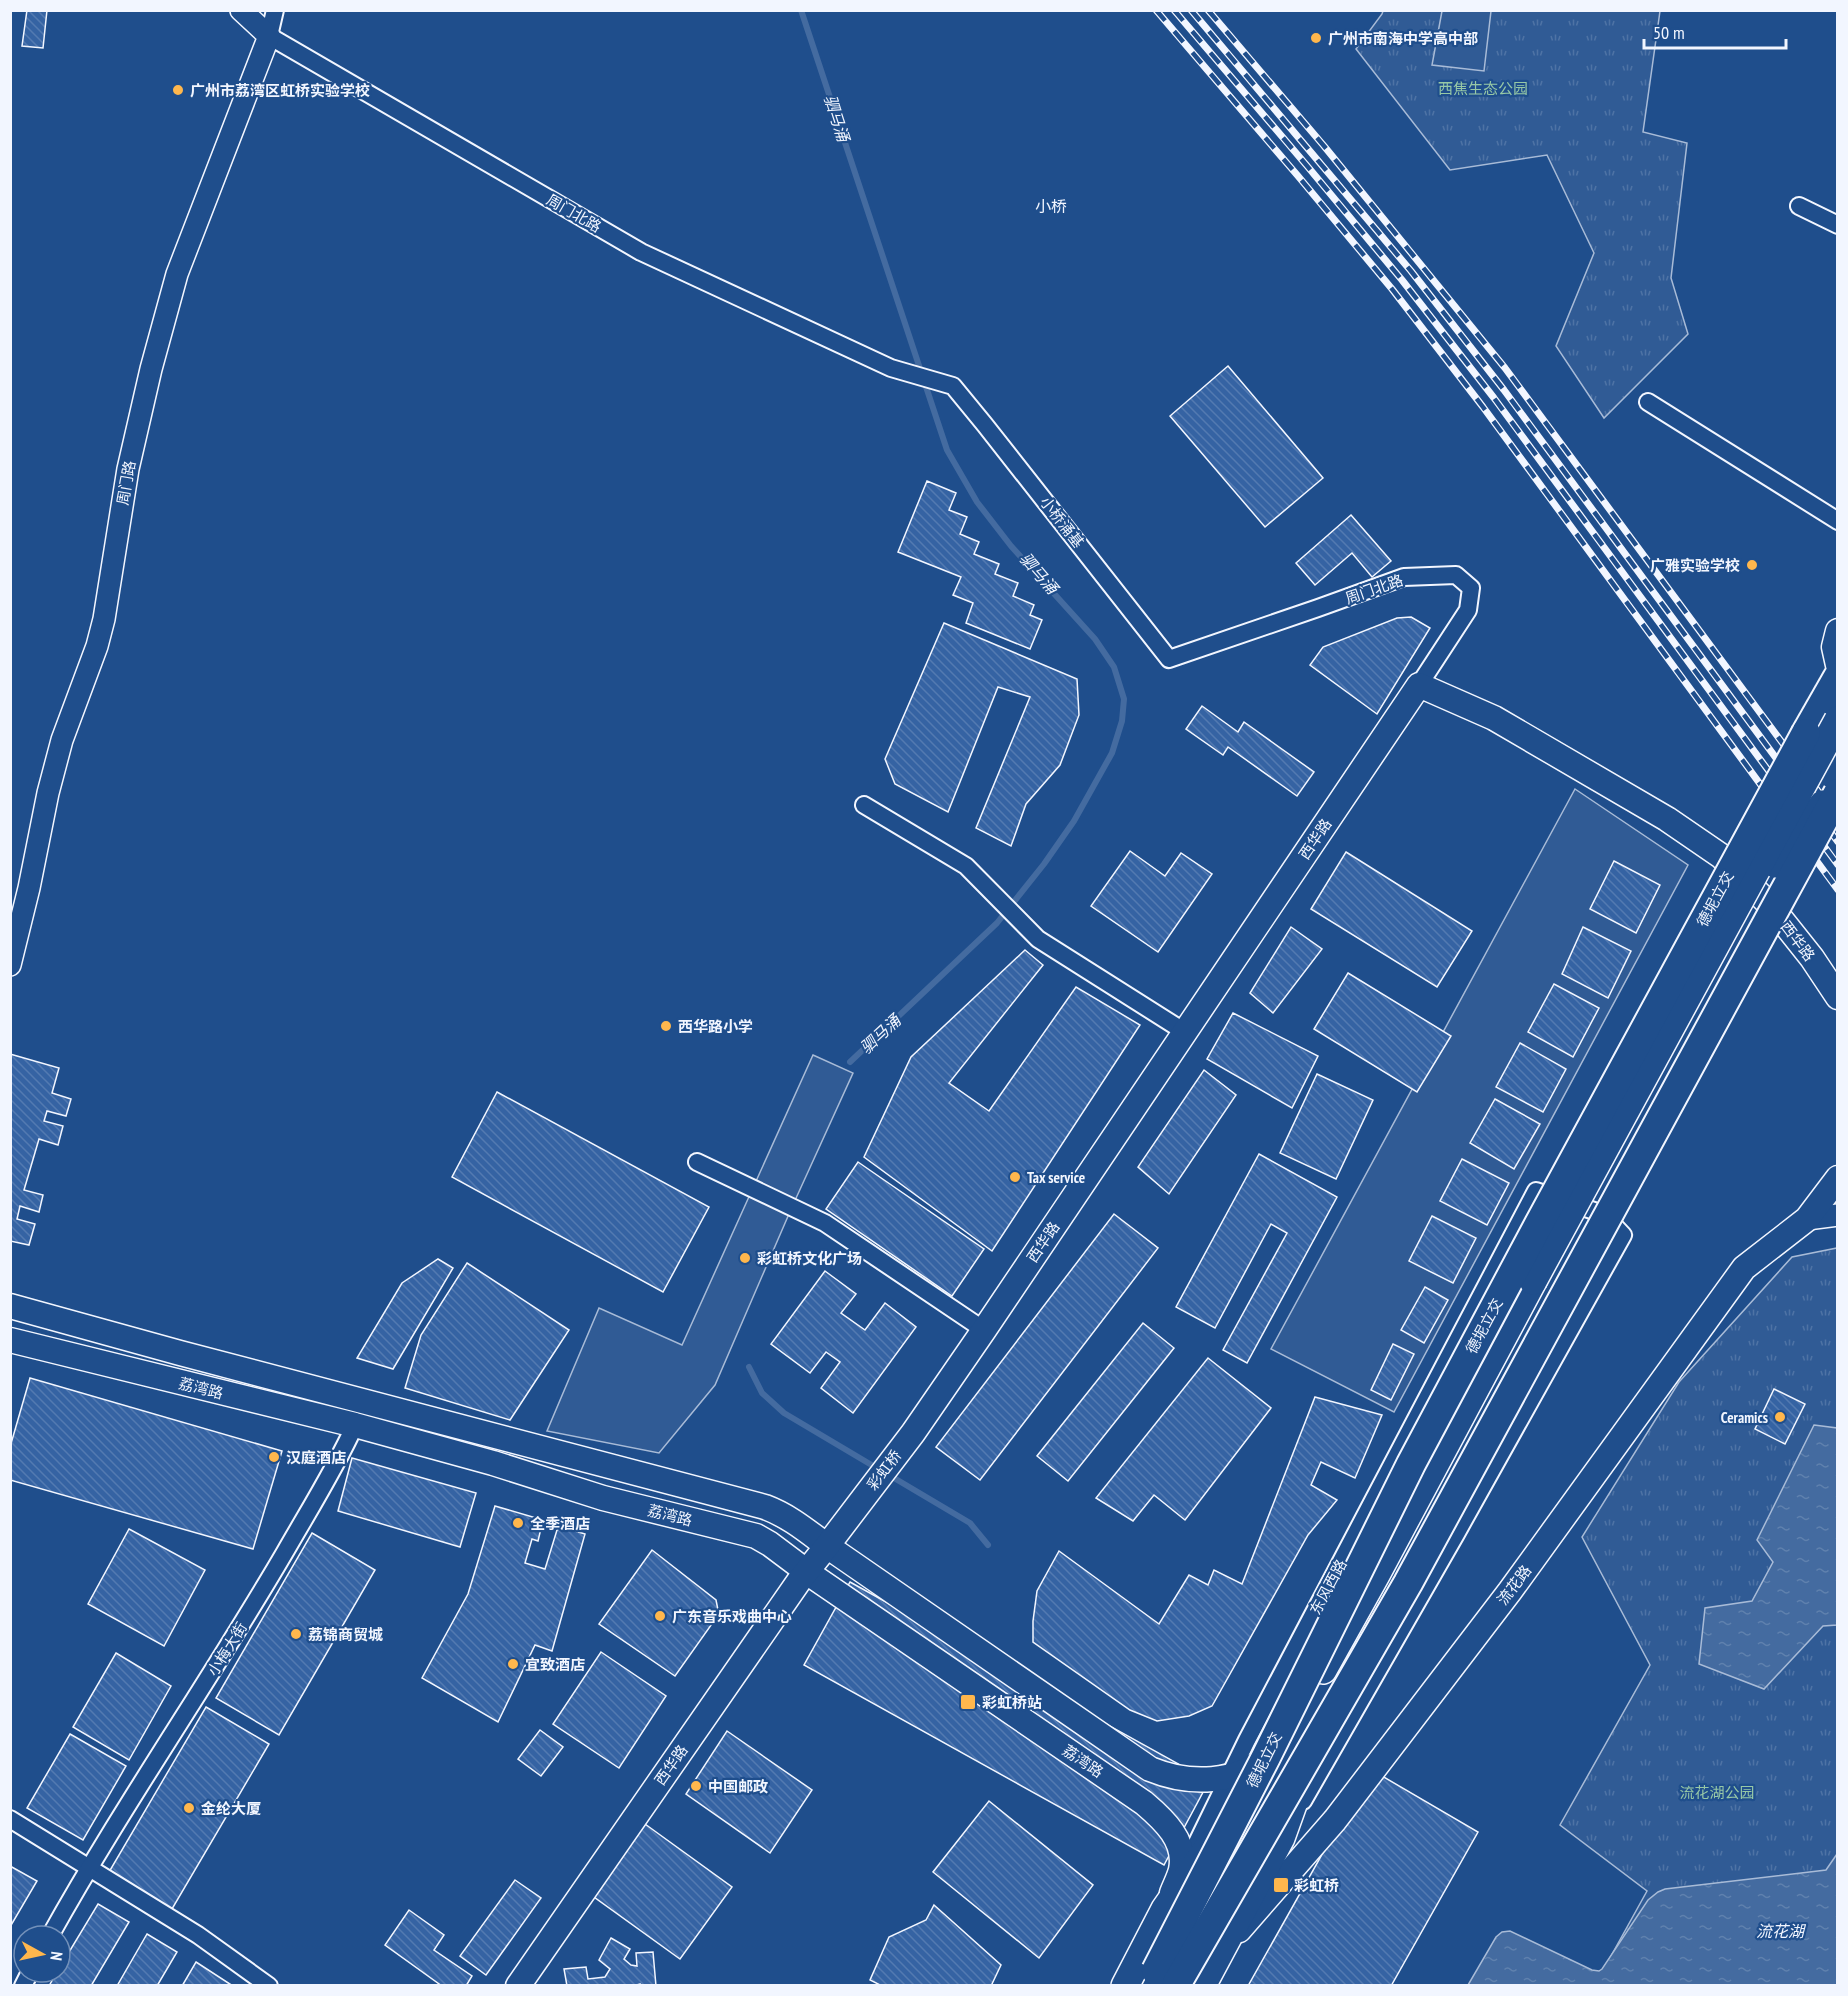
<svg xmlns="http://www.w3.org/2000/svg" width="1848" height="1996" viewBox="0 0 1848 1996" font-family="'PT Sans Narrow','Noto Sans SC',sans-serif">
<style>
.grass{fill:url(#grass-tufts);stroke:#a8bbd7;stroke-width:1.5}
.built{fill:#305b95;stroke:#a8bbd7;stroke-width:1.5}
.water{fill:url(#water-ripples);stroke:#a8bbd7;stroke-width:1.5}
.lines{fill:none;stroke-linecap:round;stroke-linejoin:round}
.stream{stroke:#446ba0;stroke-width:6}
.building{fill:url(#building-back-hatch);stroke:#f2f6ff;stroke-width:1.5}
.minor-casing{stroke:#f2f6ff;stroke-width:20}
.tertiary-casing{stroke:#f2f6ff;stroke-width:24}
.secondary-casing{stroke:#f2f6ff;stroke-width:27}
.primary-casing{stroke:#f2f6ff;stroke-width:30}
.trunk-casing{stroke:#f2f6ff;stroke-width:32}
.minor{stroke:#1f4e8c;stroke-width:16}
.tertiary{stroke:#1f4e8c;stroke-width:21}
.secondary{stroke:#1f4e8c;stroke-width:24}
.primary{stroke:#1f4e8c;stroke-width:27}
.trunk{stroke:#1f4e8c;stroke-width:28}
.rail-casing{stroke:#f2f6ff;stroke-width:7}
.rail{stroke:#1f4e8c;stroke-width:4.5;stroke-dasharray:14;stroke-linecap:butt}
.primary-bridge-casing{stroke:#f2f6ff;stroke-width:30;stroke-linecap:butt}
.trunk-bridge-casing{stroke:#f2f6ff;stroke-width:32;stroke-linecap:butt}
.primary-bridge{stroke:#1f4e8c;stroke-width:27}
.trunk-bridge{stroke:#1f4e8c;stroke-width:28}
.poi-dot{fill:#ffb74d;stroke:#1f4e8c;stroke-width:2}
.labels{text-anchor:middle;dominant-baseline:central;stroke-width:4.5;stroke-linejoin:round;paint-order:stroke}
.poi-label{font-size:15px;font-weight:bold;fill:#f2f6ff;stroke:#1f4e8c;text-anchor:start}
.park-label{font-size:15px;fill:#97c8a6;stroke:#1f4e8c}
.street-label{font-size:15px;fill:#f2f6ff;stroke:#1f4e8c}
.water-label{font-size:16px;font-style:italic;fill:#f2f6ff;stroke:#1f4e8c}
.neighbourhood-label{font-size:16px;fill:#f2f6ff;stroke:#1f4e8c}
</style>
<defs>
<pattern id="grass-tufts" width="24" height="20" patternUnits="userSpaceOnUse" patternTransform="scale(1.5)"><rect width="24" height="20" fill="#305b95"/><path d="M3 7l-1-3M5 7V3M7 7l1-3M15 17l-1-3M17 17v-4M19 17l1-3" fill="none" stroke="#4e73a5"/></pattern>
<pattern id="water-ripples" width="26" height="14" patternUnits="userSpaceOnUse" patternTransform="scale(1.5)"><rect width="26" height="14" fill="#446ba0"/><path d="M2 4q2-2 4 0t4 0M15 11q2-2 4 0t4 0" fill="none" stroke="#5f81ae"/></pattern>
<pattern id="building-back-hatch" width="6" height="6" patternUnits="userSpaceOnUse" patternTransform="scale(1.5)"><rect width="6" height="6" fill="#3563a3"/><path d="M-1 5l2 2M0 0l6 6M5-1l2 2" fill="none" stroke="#537ab1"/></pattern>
</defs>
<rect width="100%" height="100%" fill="#1f4e8c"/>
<g class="grass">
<polygon points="1383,11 1660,11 1643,132 1687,143 1671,278 1688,334 1604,418 1556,346 1594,253 1547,155 1450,170 1356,49 1382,14"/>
<polygon points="1837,1248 1837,1985 1595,1985 1647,1891 1560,1825 1650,1665 1582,1537 1679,1382 1792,1257"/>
</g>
<g class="built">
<polygon points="1442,11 1491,11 1484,71 1432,65"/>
<polygon points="1575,789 1688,865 1394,1412 1271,1349"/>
<polygon points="813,1055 853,1073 792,1207 715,1385 659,1453 547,1431 599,1308 682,1345"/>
</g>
<g class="water">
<polygon points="1814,1425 1837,1428 1837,1625 1823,1626 1764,1689 1699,1664 1705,1608 1752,1601 1773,1562 1757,1540"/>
<polygon points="1837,1854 1837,1985 1468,1985 1496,1937 1502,1932 1510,1931 1592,1970 1599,1971 1602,1969 1648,1900 1658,1892 1665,1889 1826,1870"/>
</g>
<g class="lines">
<g class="stream">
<polyline points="801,10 947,450 977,502 1011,546 1095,639 1114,667 1124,699 1122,721 1112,753 1074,821 1044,864 997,923 850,1062"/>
<polyline points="749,1367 762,1393 784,1413 880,1470"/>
<polyline points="889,1475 970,1523 988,1545"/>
</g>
</g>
<g class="building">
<polygon points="27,10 47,10 43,48 22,46"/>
<polygon points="1228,366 1323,478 1265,527 1170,416"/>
<polygon points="927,481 956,493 949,510 967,517 960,534 979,542 974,554 999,564 995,574 1018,583 1013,596 1034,605 1030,615 1042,620 1030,649 966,623 973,603 953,595 961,577 898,552"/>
<polygon points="1351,515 1391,561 1372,577 1352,553 1315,585 1296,563"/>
<polygon points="1411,617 1430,628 1377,714 1310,665 1323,647 1397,618"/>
<polygon points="944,623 1077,679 1079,715 1060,765 1026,804 1011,846 976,828 1030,697 998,687 948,812 895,784 885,759"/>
<polygon points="1202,706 1238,732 1244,722 1314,772 1297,796 1228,747 1223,755 1186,729"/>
<polygon points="1130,851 1165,876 1181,853 1212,874 1158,952 1091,906"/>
<polygon points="1346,852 1472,931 1437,987 1311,909"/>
<polygon points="1614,861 1660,885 1636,933 1590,909"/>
<polygon points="1291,927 1322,949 1273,1013 1250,993"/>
<polygon points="1583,927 1631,951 1608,998 1562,974"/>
<polygon points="1025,950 1043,965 949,1083 989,1111 1076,987 1140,1025 992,1251 864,1157 911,1057"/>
<polygon points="1348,973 1451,1036 1417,1092 1314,1029"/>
<polygon points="1554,984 1599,1008 1573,1057 1528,1032"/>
<polygon points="1233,1013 1318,1056 1292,1108 1207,1059"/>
<polygon points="1520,1043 1566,1069 1543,1112 1496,1087"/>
<polygon points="10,1054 59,1068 52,1093 71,1099 66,1116 47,1111 44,1121 63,1126 58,1145 39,1139 24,1190 43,1195 39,1212 20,1206 17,1219 35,1224 29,1245 10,1241"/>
<polygon points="1204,1070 1236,1095 1169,1194 1138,1167"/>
<polygon points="1317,1074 1373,1100 1336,1179 1280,1153"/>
<polygon points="497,1092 709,1207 663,1292 452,1177"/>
<polygon points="1495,1099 1540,1124 1514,1169 1470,1143"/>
<polygon points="1259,1154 1337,1197 1247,1363 1223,1350 1287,1233 1271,1224 1215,1328 1176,1307"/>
<polygon points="1462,1159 1509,1183 1487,1225 1440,1201"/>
<polygon points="858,1162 984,1249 952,1296 826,1209"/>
<polygon points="1114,1214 1158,1248 980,1480 936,1447"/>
<polygon points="1432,1216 1476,1238 1453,1283 1409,1261"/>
<polygon points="438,1259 453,1268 393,1369 357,1358 402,1283"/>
<polygon points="467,1263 569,1330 510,1420 405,1388 421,1335"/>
<polygon points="825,1271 856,1294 841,1313 865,1330 885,1303 916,1327 853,1413 821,1388 840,1362 826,1352 810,1373 771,1344"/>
<polygon points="1425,1287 1448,1300 1424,1343 1401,1330"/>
<polygon points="1143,1323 1174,1348 1068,1481 1037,1456"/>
<polygon points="1393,1344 1414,1354 1391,1400 1371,1390"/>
<polygon points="1208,1358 1271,1408 1185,1520 1154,1495 1133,1521 1096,1498"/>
<polygon points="30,1378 282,1451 253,1549 10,1480 10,1447"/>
<polygon points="1774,1389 1805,1404 1785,1444 1755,1429"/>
<polygon points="1315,1397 1382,1415 1355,1478 1321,1462 1311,1485 1337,1500 1308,1535 1212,1706 1189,1716 1157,1721 1130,1710 1033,1642 1033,1621 1037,1591 1059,1551 1159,1624 1189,1575 1208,1585 1214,1570 1242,1584"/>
<polygon points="352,1458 476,1493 460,1547 338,1511"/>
<polygon points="495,1506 543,1520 538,1541 532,1539 525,1563 545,1569 557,1530 562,1527 585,1534 552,1651 535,1645 498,1722 422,1678 468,1594"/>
<polygon points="129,1529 205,1570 164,1646 88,1604"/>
<polygon points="312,1533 375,1570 279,1735 216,1698"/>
<polygon points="652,1550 716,1600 718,1610 714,1621 675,1676 599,1624"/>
<polygon points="850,1582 1209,1781 1164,1865 804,1665"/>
<polygon points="601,1652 666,1696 619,1768 553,1724"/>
<polygon points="116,1653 171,1686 129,1760 73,1727"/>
<polygon points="206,1707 269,1744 172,1909 109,1872"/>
<polygon points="540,1730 563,1747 541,1776 518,1759"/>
<polygon points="727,1731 812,1790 770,1853 686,1794"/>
<polygon points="70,1734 126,1766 83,1840 27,1808"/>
<polygon points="1370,1769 1478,1832 1391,1986 1248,1986"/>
<polygon points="989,1801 1093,1885 1039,1958 933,1872"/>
<polygon points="645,1824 732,1887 680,1959 594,1897"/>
<polygon points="10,1866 37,1881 10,1927"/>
<polygon points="515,1880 541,1898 486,1975 460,1956"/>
<polygon points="98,1904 129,1922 91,1986 49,1986 57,1972 60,1972 60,1967"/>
<polygon points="934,1905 1001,1965 991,1986 882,1986 870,1980 889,1937 926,1920"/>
<polygon points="409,1910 444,1935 434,1950 472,1976 466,1986 442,1986 385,1945"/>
<polygon points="147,1934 177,1952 157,1986 117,1986"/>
<polygon points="611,1938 630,1949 624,1959 631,1965 637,1966 636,1953 653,1952 656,1986 640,1986 640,1984 633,1986 567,1986 564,1969 586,1967 588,1979 605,1977 610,1969 599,1960"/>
<polygon points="196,1962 233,1986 182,1986"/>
</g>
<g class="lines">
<defs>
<g id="minor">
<polyline points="275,10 269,36 641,252 891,368 953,386 985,425 1169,659 1318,608 1404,577 1456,575 1471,588 1468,610 1419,685"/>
<polyline points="1799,206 1838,225"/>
<polyline points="1648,402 1838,521"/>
<polyline points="864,805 966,866 1038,939 1185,1032"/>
<polyline points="697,1162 825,1223 984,1330"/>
<polyline points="10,1819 198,1935 269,1986"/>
<polyline points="1191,1855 1247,1740 1536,1191 1597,1212 1608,1219 1623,1235 1456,1534 1303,1801"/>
<path d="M 50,1936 C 123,1805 209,1682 285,1552 C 309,1510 335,1469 355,1425"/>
<polyline points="23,1986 30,1972"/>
</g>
<g id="tertiary">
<polyline points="10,965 29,888 48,793 62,740 97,646 104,619 128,469 151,369 177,274 269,36 241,10"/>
<polyline points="1807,1219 1838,1215"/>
</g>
<g id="secondary">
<polyline points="1838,631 1834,647 1838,665"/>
<path d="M 10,1306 L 180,1353 L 765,1507 C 789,1516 807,1531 827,1546 L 1150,1769 C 1189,1785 1237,1785 1269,1754"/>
<path d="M 10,1340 L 355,1425 L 493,1463 L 603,1498 L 756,1536 L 770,1544 L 814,1577 L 1144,1803 C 1164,1820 1187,1841 1181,1870 C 1179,1878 1175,1885 1172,1893"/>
<polyline points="1239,1930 1335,1820 1510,1591 1744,1268 1807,1219 1838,1178"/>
<polyline points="518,1986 799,1581 827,1546 913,1433 984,1330 1419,685 1494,718 1667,819 1721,856 1769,904 1812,958 1838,997"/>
</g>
<g id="primary">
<polyline points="1323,1670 1376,1575 1533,1281"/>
<polyline points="1125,1986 1165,1909 1211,1843"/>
<polyline points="1202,1986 1281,1838 1300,1785"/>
</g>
<polyline id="trunk" points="1806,733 1838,677"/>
</defs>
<use href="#minor" class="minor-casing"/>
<use href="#tertiary" class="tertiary-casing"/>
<use href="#secondary" class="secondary-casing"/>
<use href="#primary" class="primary-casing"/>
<use href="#trunk" class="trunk-casing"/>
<use href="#minor" class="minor"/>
<use href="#tertiary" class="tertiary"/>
<use href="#secondary" class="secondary"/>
<use href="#primary" class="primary"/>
<use href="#trunk" class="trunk"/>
<defs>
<g id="rail">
<polyline points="1156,10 1298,176 1392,289 1483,407 1838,890"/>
<polyline points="1174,10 1308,167 1402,280 1494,398 1838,865"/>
<polyline points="1191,10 1411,271 1504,390 1838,842"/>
<polyline points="1208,10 1324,146 1505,368 1838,818"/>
</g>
</defs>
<use href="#rail" class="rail-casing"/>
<use href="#rail" class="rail"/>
<defs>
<g id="primary-bridge">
<polyline points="1775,864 1823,804"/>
<polyline points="1533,1281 1838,720"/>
</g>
<g id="trunk-bridge">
<polyline points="1156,1971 1266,1757 1411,1464 1539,1224 1806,733"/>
<polyline points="1177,1983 1408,1583 1838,793"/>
</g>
</defs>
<use href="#primary-bridge" class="primary-bridge-casing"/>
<use href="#trunk-bridge" class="trunk-bridge-casing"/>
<use href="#primary-bridge" class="primary-bridge"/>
<use href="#trunk-bridge" class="trunk-bridge"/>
</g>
<g class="poi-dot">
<circle cx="1316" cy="38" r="6"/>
<circle cx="178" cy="90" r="6"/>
<circle cx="1752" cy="565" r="6"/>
<circle cx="666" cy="1026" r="6"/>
<circle cx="1015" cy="1177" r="6"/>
<circle cx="745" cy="1258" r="6"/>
<circle cx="1780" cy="1417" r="6"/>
<circle cx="274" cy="1457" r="6"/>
<circle cx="518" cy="1523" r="6"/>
<circle cx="660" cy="1616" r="6"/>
<circle cx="296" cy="1634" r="6"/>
<circle cx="513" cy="1664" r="6"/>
<rect x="960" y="1694" width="16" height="16" rx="3"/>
<circle cx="696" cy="1786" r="6"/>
<circle cx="189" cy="1808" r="6"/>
<rect x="1273" y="1877" width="16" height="16" rx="3"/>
</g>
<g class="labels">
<g class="poi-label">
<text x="1328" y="38">广州市南海中学高中部</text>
<text x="190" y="90">广州市荔湾区虹桥实验学校</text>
<text x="1740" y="565" text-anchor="end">广雅实验学校</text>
<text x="678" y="1026">西华路小学</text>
<text x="1027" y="1177">Tax service</text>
<text x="757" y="1258">彩虹桥文化广场</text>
<text x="1768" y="1417" text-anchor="end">Ceramics</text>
<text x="286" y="1457">汉庭酒店</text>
<text x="530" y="1523">全季酒店</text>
<text x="672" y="1616">广东音乐戏曲中心</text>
<text x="308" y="1634">荔锦商贸城</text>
<text x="525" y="1664">宜致酒店</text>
<text x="982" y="1702">彩虹桥站</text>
<text x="708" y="1786">中国邮政</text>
<text x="201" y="1808">金纶大厦</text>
<text x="1294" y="1885">彩虹桥</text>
</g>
<g class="park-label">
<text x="1483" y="88">西焦生态公园</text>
<text x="1717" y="1792">流花湖公园</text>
</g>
<g class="street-label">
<text transform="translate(574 213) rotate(30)">周门北路</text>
<text transform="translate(126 483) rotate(-80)">周门路</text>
<text transform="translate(1062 522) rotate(52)">小桥涌基</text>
<text transform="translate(1374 589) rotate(-19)">周门北路</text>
<text transform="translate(1315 839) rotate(-56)">西华路</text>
<text transform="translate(1715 899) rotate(-62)">德坭立交</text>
<text transform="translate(1798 941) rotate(53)">西华路</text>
<text transform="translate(1043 1242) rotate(-56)">西华路</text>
<text transform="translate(1484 1326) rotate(-62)">德坭立交</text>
<text transform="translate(201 1388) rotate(14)">荔湾路</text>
<text transform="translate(884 1470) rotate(-53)">彩虹桥</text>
<text transform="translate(670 1515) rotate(14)">荔湾路</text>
<text transform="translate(1514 1585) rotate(-53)">流花路</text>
<text transform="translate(1328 1587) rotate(-62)">东风西路</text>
<text transform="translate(227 1649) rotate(-58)">小梅大街</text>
<text transform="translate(1264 1760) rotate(-64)">德坭立交</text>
<text transform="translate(1083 1761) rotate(34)">荔湾路</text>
<text transform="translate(671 1765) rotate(-55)">西华路</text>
</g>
<g class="water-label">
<text transform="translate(837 118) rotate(72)">驷马涌</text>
<text transform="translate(1039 573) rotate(49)">驷马涌</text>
<text transform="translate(880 1034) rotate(-43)">驷马涌</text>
<text x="1780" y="1931">流花湖</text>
</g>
<g class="neighbourhood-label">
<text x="1051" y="206">小桥</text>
</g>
</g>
<rect width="1848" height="1996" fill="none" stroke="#f2f6ff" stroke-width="24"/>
<g transform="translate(42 1954) rotate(98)"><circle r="28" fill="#1f4e8c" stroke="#7391ba" stroke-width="1.5"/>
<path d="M0-4.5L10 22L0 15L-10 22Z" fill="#ffb74d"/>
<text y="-9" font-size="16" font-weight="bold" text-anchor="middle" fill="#f2f6ff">N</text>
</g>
<path d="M1644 39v9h142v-9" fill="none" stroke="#f2f6ff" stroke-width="3"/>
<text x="1653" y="39" font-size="18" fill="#f2f6ff" stroke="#1f4e8c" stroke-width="4.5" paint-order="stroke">50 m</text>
</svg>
